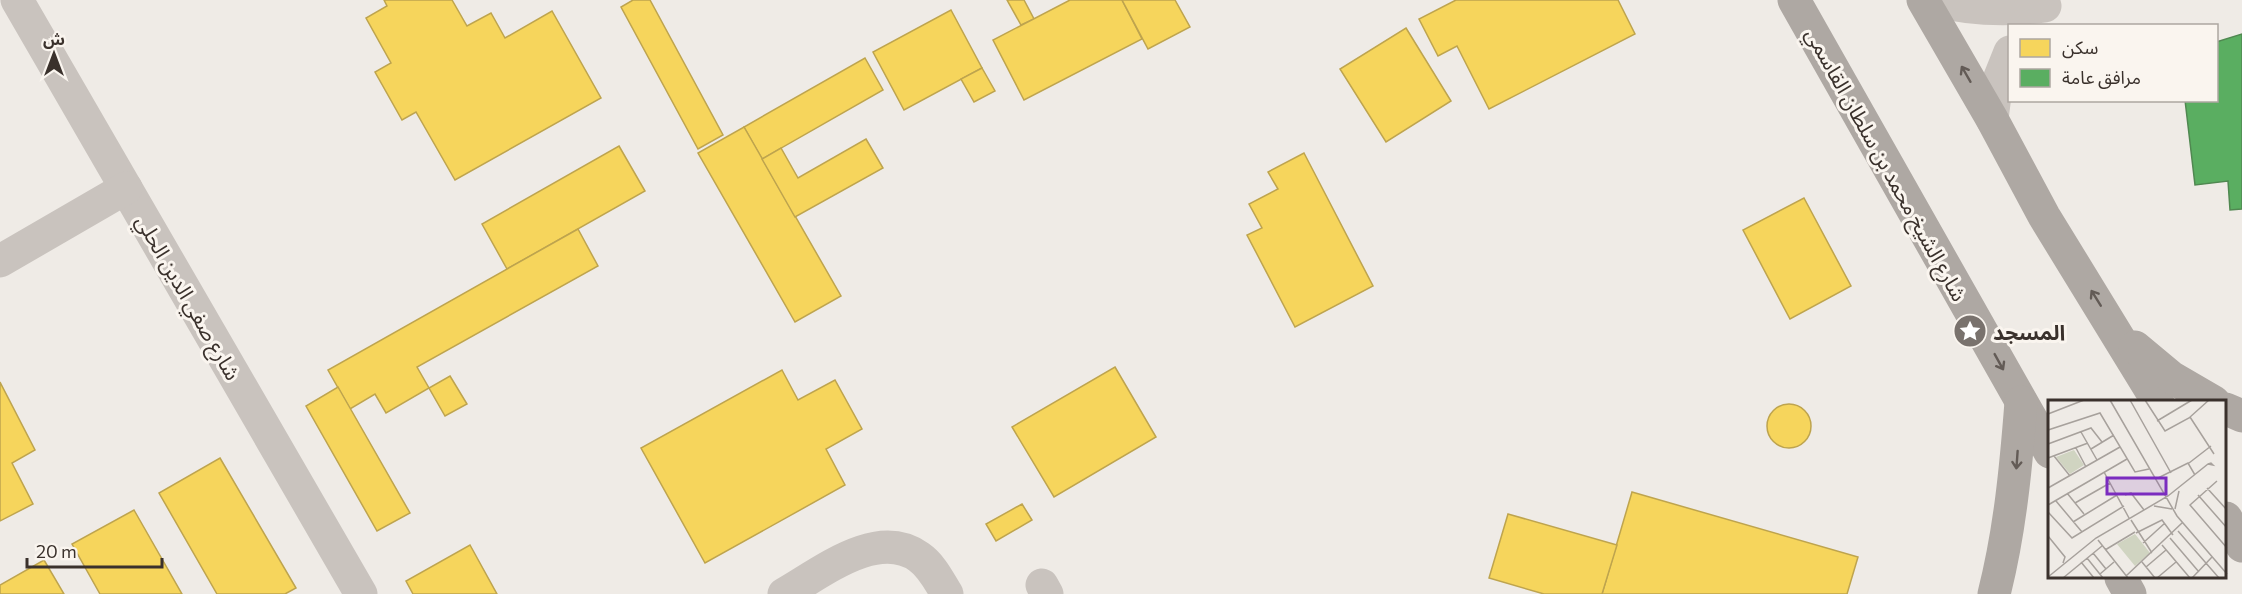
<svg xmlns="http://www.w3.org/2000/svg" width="2242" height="594" viewBox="0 0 2242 594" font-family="Commissioner,'Noto Sans Arabic',sans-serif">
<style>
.homes{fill:#f6d55c;stroke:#bea44e;stroke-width:1.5}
.public{fill:#5aae61;stroke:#508851;stroke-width:1.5}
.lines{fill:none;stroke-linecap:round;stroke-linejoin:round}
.minor{stroke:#c9c3be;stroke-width:33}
.major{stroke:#aea8a3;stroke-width:33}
.oneway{stroke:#635b56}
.labels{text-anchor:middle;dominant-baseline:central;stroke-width:6;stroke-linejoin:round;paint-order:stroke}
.street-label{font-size:21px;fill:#3a312c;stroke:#faf5ef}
.poi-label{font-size:21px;font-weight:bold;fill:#3a312c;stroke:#faf5ef;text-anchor:start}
.inset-road{fill:none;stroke:#a7a19c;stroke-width:1.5}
.view{fill:#7b2cbf;fill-opacity:0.15;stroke:#7b2cbf;stroke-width:3}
.inset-edge{fill:none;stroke:#3a312c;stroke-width:3}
</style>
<rect width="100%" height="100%" fill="#efebe6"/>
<g class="homes">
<polygon points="384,0 452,0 467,26 491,13 505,38 552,11 601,98 455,180 416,112 402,120 375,72 391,63 366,18 387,6"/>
<polygon points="633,0 650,0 723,135 698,149 621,7"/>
<polygon points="1007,0 1024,0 1034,19 1021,25"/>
<polygon points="1070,0 1122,0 1142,39 1024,100 993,40"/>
<polygon points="1122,0 1175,0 1190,27 1148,49"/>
<polygon points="1456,0 1618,0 1635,34 1489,109 1457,46 1438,56 1419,19"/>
<polygon points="951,10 982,68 904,110 873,52"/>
<polygon points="1406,28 1451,101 1386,142 1340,69"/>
<polygon points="865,58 883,90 762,159 744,127"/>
<polygon points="982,68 995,91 974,102 961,79"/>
<polygon points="744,127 841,296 795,322 698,153"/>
<polygon points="866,139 883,168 795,217 762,159 781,148 798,178"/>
<polygon points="619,146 645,191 507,269 482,224"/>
<polygon points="1304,153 1373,286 1295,327 1247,235 1262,228 1249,204 1278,189 1268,172"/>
<polygon points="1804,198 1851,286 1790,319 1743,230"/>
<polygon points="578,229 598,266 417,367 429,388 386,413 375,394 350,409 328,370"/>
<polygon points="1115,367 1156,437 1054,497 1012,427"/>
<polygon points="782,370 798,400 835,380 862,429 826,449 845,485 705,563 641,448"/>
<polygon points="450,376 467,404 445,416 429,388"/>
<polygon points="0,382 35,450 12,463 33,504 0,521"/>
<polygon points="338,387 410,513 377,531 306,406"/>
<circle cx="1789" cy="426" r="22"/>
<polygon points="220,458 296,588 285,594 217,594 159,493"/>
<polygon points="1632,492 1858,557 1847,594 1602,594"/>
<polygon points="1022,504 1032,520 996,541 986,524"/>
<polygon points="134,510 182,594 100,594 72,544"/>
<polygon points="1508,514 1617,545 1602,594 1544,594 1489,578"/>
<polygon points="470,545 497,594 413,594 406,581"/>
<polygon points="44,560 64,594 0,594 0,585"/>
</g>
<polygon class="public" points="2242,34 2242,209 2230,210 2228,181 2195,185 2185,100 2216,100 2216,42"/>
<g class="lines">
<g class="minor">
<polyline points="17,0 361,594"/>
<path d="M 1932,0 C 1971,10 2006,11 2045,6"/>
<polyline points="1992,119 1996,87 2010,52"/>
<polyline points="0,261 126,188"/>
<polyline points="1042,585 1047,594"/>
<path d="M 784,594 C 821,573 877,527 919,557 C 932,566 939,581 947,594"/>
</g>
<g class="major">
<polyline points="1794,0 2050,452"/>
<polyline points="1923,0 1992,119 2044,216 2158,402"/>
<polyline points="2135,347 2171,377 2214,402"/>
<polyline points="2226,409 2242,416"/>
<polyline points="2226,518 2242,546"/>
<polyline points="2121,578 2130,594"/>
<path d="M 1994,594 C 2010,531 2016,467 2021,402"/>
</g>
</g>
<defs><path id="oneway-shaft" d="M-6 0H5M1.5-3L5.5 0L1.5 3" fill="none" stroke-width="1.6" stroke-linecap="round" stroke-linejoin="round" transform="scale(1.5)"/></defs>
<g class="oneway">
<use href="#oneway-shaft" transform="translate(1966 74) rotate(-120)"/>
<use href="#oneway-shaft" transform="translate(2096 298) rotate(-122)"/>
<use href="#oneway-shaft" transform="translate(1999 362) rotate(61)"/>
<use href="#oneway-shaft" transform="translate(2017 460) rotate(94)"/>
</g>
<defs>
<symbol id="sight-disc" viewBox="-11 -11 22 22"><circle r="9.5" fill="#79726d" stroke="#faf5ef"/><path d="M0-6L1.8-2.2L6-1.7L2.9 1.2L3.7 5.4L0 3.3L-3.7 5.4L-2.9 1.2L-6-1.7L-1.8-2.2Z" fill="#fff"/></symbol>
</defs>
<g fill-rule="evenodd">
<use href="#sight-disc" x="1951" y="312" width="38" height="38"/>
</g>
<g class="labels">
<g class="street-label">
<text transform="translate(1887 164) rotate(61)">شارع الشيخ محمد بن سلطان القاسمي</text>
<text transform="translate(189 297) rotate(60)">شارع صفي الدين الحلي</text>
</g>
<g class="poi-label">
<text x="1993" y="331">المسجد</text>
</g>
</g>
<g transform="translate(2048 400)">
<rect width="178" height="178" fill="#efebe6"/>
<path d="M 26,50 L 36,65 L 22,74 L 8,57 ZM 87,134 L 102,153 L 87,166 L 69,144 Z" fill="#d0d4c1"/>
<path class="inset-road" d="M 62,0 L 129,116 L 179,174M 82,0 L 123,73M 97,0 L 117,31 L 141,18 L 161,0M 0,14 L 36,0M 142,17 L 166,54M 109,21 L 144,0M 0,30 L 52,13 L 87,72 L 101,69M 33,32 L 49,60M 0,44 L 43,28 L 54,42M 28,48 L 38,67M 43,49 L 66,35M 6,56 L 22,76M 0,58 L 40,43M 141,63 L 163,46M 56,72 L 81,118M 110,78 L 140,63 L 147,75M 169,81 L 142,105 L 179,148M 0,88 L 72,47M 159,88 L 179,110M 19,93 L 36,114M 77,95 L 83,93 L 96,110M 150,95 L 179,128M 8,101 L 34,132M 27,103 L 62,83M 0,105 L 79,59M 106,106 L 124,109M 127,109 L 131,91M 0,112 L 24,138 L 76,106M 83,120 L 104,153M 25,122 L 69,95M 130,131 L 171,178M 88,133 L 114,120 L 125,135M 0,136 L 17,157 L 15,163M 122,138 L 151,172M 50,140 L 80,178M 95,143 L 117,123M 114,145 L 142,178M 57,150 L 87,132M 45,153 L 58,169M 39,158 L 55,178M 33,162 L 46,178M 94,162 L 107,178M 98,167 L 118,150M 52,174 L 66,162M 78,176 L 134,123M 0,177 L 48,138 L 120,96 L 160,64 L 165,65 L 163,63 L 160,64M 15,178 L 54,146M 109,178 L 128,162M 144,178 L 164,157"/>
<path class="view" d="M 59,78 L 118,78 L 118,94 L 59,94 Z"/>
<rect width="178" height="178" class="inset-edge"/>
</g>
<rect x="2008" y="24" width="210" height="78" fill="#faf5ef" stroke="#ada7a1" stroke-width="1.5"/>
<rect x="2020" y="39" width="30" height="18" fill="#f6d55c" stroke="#ada7a1" stroke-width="1.5"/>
<text x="2062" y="54" font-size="18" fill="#3a312c">سكن</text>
<rect x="2020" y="69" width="30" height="18" fill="#5aae61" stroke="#ada7a1" stroke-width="1.5"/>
<text x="2062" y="84" font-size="18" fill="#3a312c">مرافق عامة</text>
<g transform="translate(54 54)" stroke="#faf5ef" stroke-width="4.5" paint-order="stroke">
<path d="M0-4.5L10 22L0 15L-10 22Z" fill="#3a312c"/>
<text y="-9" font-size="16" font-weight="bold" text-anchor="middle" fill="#3a312c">ش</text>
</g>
<path d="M27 558v9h135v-9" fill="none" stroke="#3a312c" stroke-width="3"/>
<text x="36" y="558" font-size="18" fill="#3a312c" stroke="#faf5ef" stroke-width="4.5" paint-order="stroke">20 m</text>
</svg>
